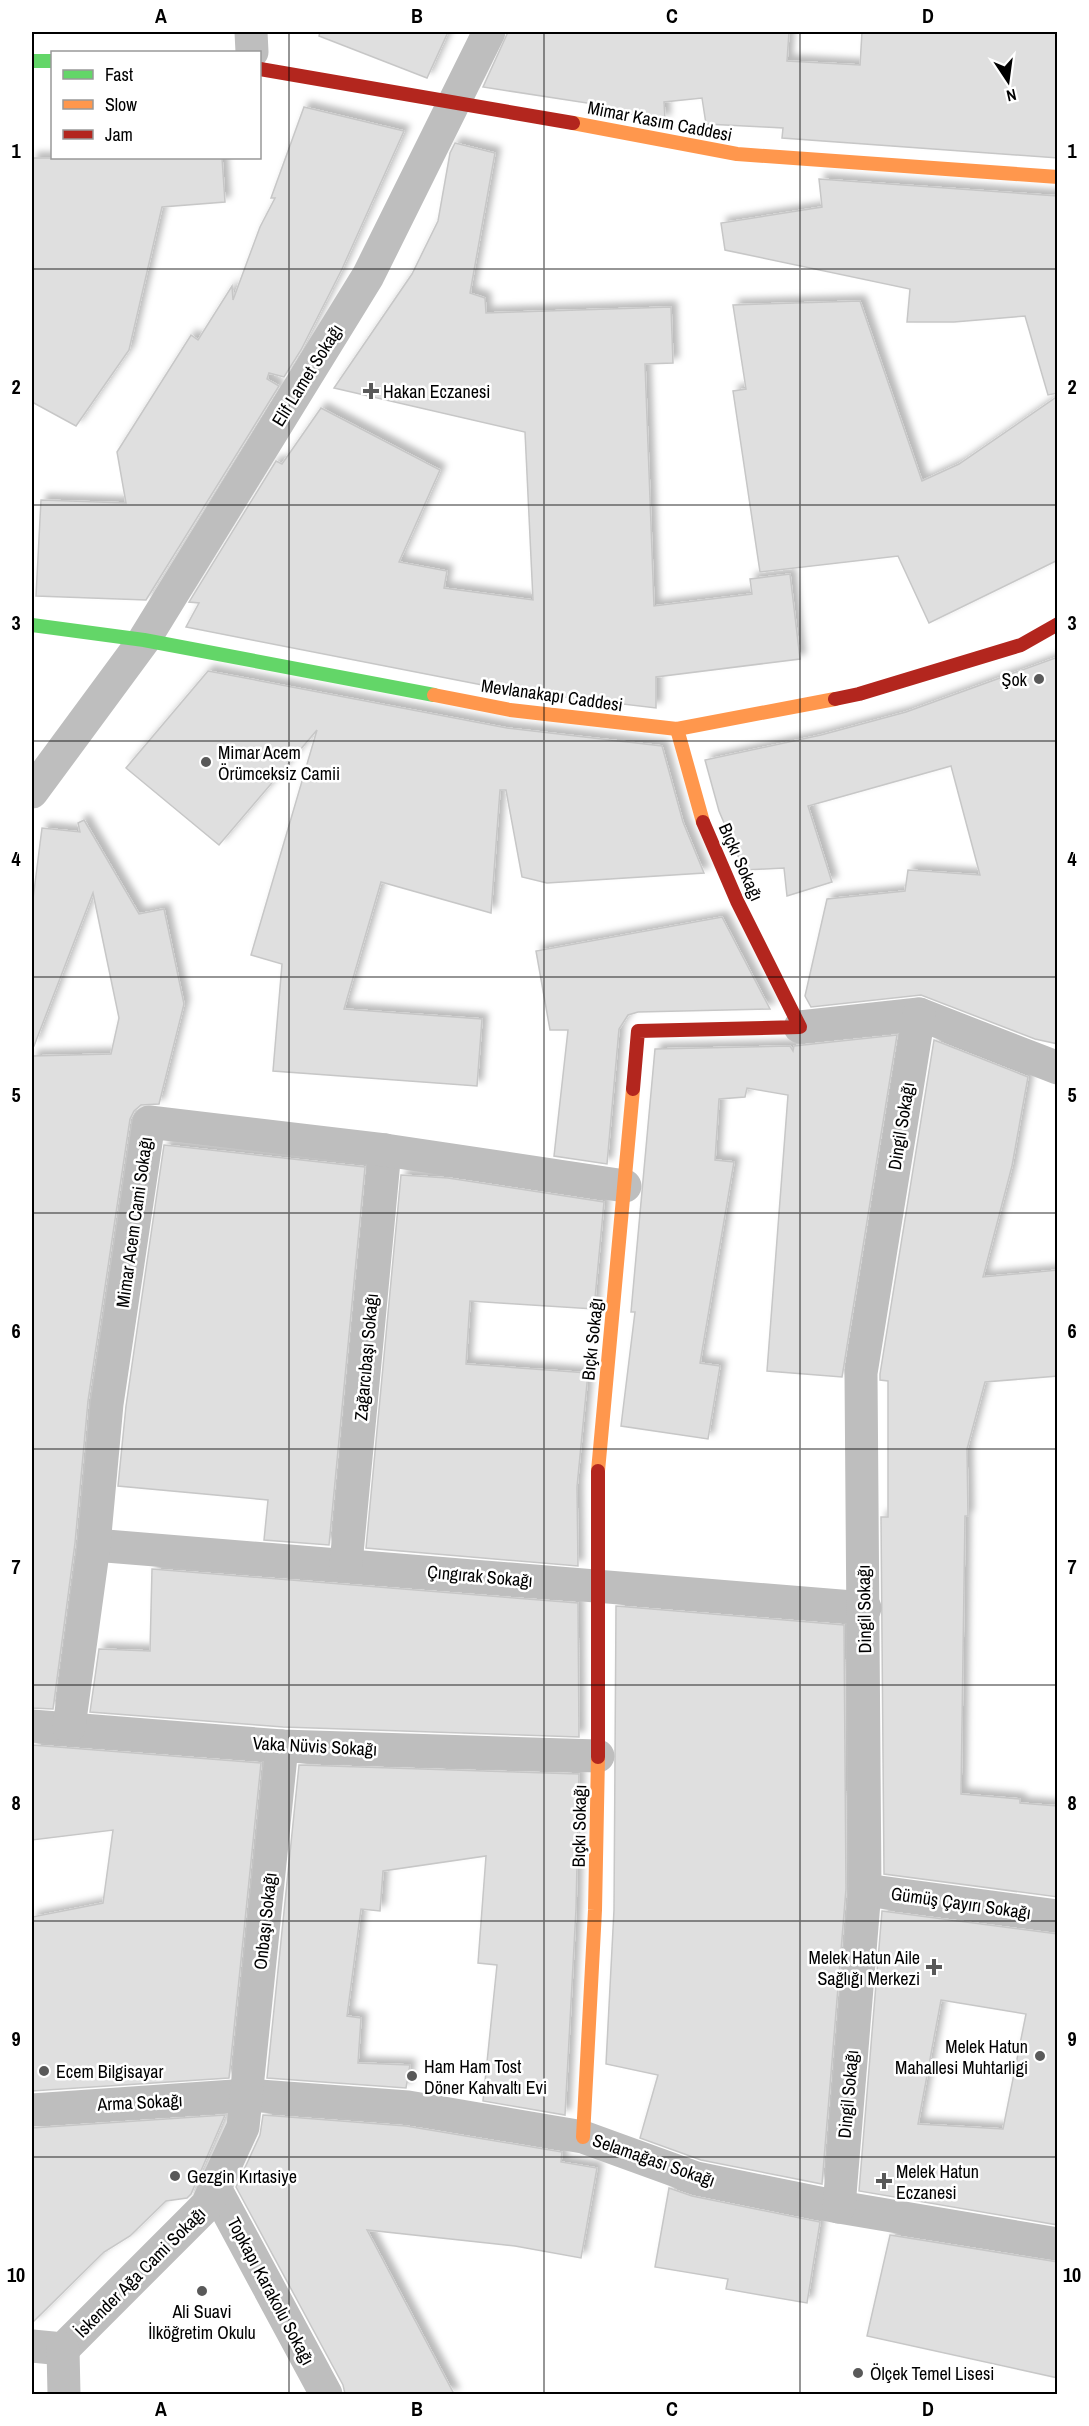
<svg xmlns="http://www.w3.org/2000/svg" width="1089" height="2426" viewBox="0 0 1089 2426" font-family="'Archivo Narrow',sans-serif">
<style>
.building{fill:#dfdfdf;stroke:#c7c7c7;stroke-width:1.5;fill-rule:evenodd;filter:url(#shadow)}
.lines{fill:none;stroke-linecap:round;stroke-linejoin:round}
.street{stroke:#bebebe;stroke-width:33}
.fast{stroke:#63d668;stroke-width:14}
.slow{stroke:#ff974d;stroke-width:14}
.jam{stroke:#b3261e;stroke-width:14}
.grid{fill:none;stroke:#000;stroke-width:1.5;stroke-opacity:0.55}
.poi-dot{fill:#595959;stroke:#fff;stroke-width:2}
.labels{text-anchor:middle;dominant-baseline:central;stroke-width:5;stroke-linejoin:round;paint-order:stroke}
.street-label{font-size:18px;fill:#000;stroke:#fff}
.poi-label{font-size:18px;fill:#000;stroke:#fff;text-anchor:start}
.neatline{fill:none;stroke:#000;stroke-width:2}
.grid-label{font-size:20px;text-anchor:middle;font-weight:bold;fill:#000}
</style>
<defs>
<filter id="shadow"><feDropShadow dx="5.5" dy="-5.5" stdDeviation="3" flood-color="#0004"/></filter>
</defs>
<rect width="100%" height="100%" fill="#fff"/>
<g class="building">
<polygon points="320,32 448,32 427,78 319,36"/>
<polygon points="508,32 789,32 787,61 860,65 862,32 1058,32 1058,158 782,138 783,128 706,124 702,98 664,102 665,120 606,110 607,106 483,87"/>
<polygon points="304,107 404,131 342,269 301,350 284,377 269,373 267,379 279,386 146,600 36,596 41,500 126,503 117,452 191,335 198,340 232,286 233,300 260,227 275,198 271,198"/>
<polygon points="455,143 495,153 470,293 485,298 486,313 671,307 673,363 645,364 654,606 752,594 750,579 790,574 800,659 656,677 656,708 513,691 186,627 199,603 189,602 276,461 282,464 321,408 440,470 399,562 447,571 444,588 533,600 525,432 334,388 412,274 438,221 450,153"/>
<polygon points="32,158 222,158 225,202 162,207 129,350 76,426 32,402"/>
<polygon points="819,179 1058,196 1058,393 1048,395 1025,316 954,322 907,322 910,289 725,250 721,223 822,207"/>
<polygon points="860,301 922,481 959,464 1058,396 1058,560 929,623 898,556 760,572 733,391 746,389 733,305"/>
<polygon points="1058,657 1058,1044 1035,1039 921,995 811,1007 805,996 827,899 905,891 908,870 980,875 951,766 808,806 832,882 787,896 784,868 744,870 719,811 705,760 821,735 906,712"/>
<polygon points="208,671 507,728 662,746 683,822 704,873 547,883 522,877 506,790 500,790 491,913 381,882 344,1009 482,1019 477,1086 273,1071 282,964 251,955 317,730 219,845 126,768"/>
<polygon points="84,820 139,914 164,909 184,1004 159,1104 141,1105 134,1111 130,1119 88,1401 75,1543 53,1709 32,1708 32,1056 111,1054 119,1018 93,893 34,1046 32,1045 32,907 42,828 80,832 78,823"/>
<polygon points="722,917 770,1009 638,1012 628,1015 619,1029 607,1164 554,1156 568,1030 550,1030 536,951"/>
<polygon points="897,1035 842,1377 767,1371 788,1095 747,1088 745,1097 719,1099 715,1160 734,1162 700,1363 720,1366 708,1439 621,1426 635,1312 631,1312 655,1049 790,1046 793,1051 794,1046"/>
<polygon points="934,1040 1028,1077 1012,1166 983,1277 1058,1270 1058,1376 985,1382 967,1449 968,1516 965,1516 961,1794 1020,1799 1020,1803 1058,1806 1058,1897 884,1874 881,1517 888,1517 888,1381 880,1380 880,1374"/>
<polygon points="164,1145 365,1167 329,1545 264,1540 268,1500 118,1486 126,1406"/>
<polygon points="401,1175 448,1178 604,1202 594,1309 470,1301 466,1364 588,1373 577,1487 578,1566 366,1548"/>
<polygon points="152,1569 578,1603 579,1737 283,1727 90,1712 99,1649 150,1651"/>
<polygon points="616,1606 844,1625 846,1889 822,2184 701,2160 640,2138 658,2075 606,2064 614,1910"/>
<polygon points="32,1745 261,1763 229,2078 32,2091 32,1917 103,1903 113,1830 32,1840"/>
<polygon points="299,1765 579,1774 576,1909 565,2115 483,2101 497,1965 478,1963 486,1856 383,1871 380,1911 361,1909 347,2016 361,2018 358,2063 410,2065 406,2088 267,2078"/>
<path d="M 882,1911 L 1058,1934 L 1058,2225 L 859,2191 ZM 941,2000 L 1026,2014 L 1003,2129 L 918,2124 Z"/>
<polygon points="225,2115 191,2194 187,2198 166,2201 130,2236 104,2252 32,2323 32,2128"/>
<polygon points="263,2115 406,2126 562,2152 561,2162 597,2168 581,2258 515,2246 367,2230 454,2394 345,2394 343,2385 236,2187 260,2135"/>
<polygon points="669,2188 692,2196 820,2222 807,2303 726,2289 728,2279 655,2267"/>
<polygon points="890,2235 1058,2262 1058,2378 867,2336"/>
</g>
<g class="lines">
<g class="street">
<polyline points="251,32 252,52"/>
<polyline points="32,792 144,640 368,276 489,32"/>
<polyline points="800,1027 919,1014 1058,1068"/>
<polyline points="94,1545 865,1608"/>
<polyline points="346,1564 385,1150"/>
<polyline points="32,1726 282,1746 598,1756"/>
<polyline points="69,1727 94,1545 107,1404 149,1122 385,1150 625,1186"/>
<polyline points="865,1890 1058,1916"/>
<polyline points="32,2110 248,2095 408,2107 583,2137 696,2178 839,2207 1058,2244"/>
<polyline points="215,2188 326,2394"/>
<polyline points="839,2207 865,1890 861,1373 919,1014"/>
<polyline points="32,2346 63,2349 207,2205 243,2127 282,1746"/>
<polyline points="63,2349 64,2394"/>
</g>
<g class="fast">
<polyline points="32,61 52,61"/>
<polyline points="32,625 144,640 434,695"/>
</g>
<g class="slow">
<polyline points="573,123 737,154 1058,177"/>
<polyline points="434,695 510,710 677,729 835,699"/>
<polyline points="677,729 703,822"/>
<polyline points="598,1471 633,1089"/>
<polyline points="583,2137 595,1910 598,1757"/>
</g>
<g class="jam">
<polyline points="260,69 573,123"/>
<polyline points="835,699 859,694 1021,645 1058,624"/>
<polyline points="633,1089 638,1031 800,1027 737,901 703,822"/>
<polyline points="598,1471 598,1757"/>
</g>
</g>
<path class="grid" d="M 289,32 L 289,2394M 544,32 L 544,2394M 800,32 L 800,2394M 32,269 L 1058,269M 32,505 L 1058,505M 32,741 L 1058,741M 32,977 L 1058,977M 32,1213 L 1058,1213M 32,1449 L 1058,1449M 32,1685 L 1058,1685M 32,1921 L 1058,1921M 32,2157 L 1058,2157"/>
<g class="poi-dot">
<path d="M368 382h6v6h6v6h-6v6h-6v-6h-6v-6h6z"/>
<circle cx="1039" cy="679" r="6"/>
<circle cx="206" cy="762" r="6"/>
<path d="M931 1958h6v6h6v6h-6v6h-6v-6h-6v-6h6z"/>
<circle cx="1040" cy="2056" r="6"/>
<circle cx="44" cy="2071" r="6"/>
<circle cx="412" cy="2076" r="6"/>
<circle cx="175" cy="2176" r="6"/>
<path d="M881 2172h6v6h6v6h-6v6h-6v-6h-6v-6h6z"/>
<circle cx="202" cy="2291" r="6"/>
<circle cx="858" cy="2373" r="6"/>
</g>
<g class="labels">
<g class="street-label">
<text transform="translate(660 121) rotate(11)">Mimar Kasım Caddesi</text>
<text transform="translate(307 375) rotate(-58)">Elif Lamet Sokağı</text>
<text transform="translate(552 695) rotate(8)">Mevlanakapı Caddesi</text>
<text transform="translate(741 862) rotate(66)">Bıçkı Sokağı</text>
<text transform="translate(901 1126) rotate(-81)">Dingil Sokağı</text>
<text transform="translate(134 1222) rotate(-82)">Mimar Acem Cami Sokağı</text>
<text transform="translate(592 1339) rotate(-84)">Bıçkı Sokağı</text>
<text transform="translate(366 1357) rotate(-85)">Zağarcıbaşı Sokağı</text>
<text transform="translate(480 1576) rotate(5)">Çıngırak Sokağı</text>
<text transform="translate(864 1609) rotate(-91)">Dingil Sokağı</text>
<text transform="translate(315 1746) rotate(3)">Vaka Nüvis Sokağı</text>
<text transform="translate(579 1826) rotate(-89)">Bıçkı Sokağı</text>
<text transform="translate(961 1903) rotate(8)">Gümüş Çayırı Sokağı</text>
<text transform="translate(265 1921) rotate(-84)">Onbaşı Sokağı</text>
<text transform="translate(848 2094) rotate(-85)">Dingil Sokağı</text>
<text transform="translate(140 2102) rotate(-3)">Arma Sokağı</text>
<text transform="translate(654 2160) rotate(19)">Selamağası Sokağı</text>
<text transform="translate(140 2272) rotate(-45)">İskender Ağa Cami Sokağı</text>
<text transform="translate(271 2291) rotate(62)">Topkapı Karakolu Sokağı</text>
</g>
<g class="poi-label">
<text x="383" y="391">Hakan Eczanesi</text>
<text x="1027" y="679" text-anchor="end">Şok</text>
<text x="218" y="752">Mimar Acem<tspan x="218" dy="21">Örümceksiz Camii</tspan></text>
<text x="920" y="1957" text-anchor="end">Melek Hatun Aile<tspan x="920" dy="21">Sağlığı Merkezi</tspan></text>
<text x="1028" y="2046" text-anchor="end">Melek Hatun<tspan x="1028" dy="21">Mahallesi Muhtarligi</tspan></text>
<text x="424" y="2066">Ham Ham Tost<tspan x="424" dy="21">Döner Kahvaltı Evi</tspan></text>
<text x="56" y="2071">Ecem Bilgisayar</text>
<text x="896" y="2171">Melek Hatun<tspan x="896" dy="21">Eczanesi</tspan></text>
<text x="187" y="2176">Gezgin Kırtasiye</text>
<text x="202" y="2311" text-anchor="middle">Ali Suavi<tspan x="202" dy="21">İlköğretim Okulu</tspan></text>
<text x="870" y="2373">Ölçek Temel Lisesi</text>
</g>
</g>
<rect width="1089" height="2426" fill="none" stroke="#ffffff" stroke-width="66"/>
<rect x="51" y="51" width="210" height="108" fill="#ffffff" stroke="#999999" stroke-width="1.5"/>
<rect x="63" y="70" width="30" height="9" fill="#63d668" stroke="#999999" stroke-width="1.5"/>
<text x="105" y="81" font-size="18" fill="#000000">Fast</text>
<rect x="63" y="100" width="30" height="9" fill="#ff974d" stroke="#999999" stroke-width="1.5"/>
<text x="105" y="111" font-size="18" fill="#000000">Slow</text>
<rect x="63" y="130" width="30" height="9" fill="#b3261e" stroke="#999999" stroke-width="1.5"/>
<text x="105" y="141" font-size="18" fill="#000000">Jam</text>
<g transform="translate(1008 81) rotate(167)" stroke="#ffffff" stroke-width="4.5" paint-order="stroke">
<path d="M0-4.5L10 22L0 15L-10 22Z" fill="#000000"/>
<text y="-9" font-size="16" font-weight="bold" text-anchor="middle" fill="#000000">N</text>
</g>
<rect x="33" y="33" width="1023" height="2360" class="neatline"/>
<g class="grid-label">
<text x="161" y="23">A</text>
<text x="417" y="23">B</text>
<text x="672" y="23">C</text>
<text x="928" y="23">D</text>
<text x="16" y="158">1</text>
<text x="1072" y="158">1</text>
<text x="16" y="394">2</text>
<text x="1072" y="394">2</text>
<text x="16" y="630">3</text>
<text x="1072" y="630">3</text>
<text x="16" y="866">4</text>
<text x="1072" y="866">4</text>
<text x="16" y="1102">5</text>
<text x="1072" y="1102">5</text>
<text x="16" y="1338">6</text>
<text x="1072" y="1338">6</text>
<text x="16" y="1574">7</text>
<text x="1072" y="1574">7</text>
<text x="16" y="1810">8</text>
<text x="1072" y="1810">8</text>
<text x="16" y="2046">9</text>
<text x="1072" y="2046">9</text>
<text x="16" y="2282">10</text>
<text x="1072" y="2282">10</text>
<text x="161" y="2416">A</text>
<text x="417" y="2416">B</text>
<text x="672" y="2416">C</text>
<text x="928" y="2416">D</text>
</g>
</svg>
